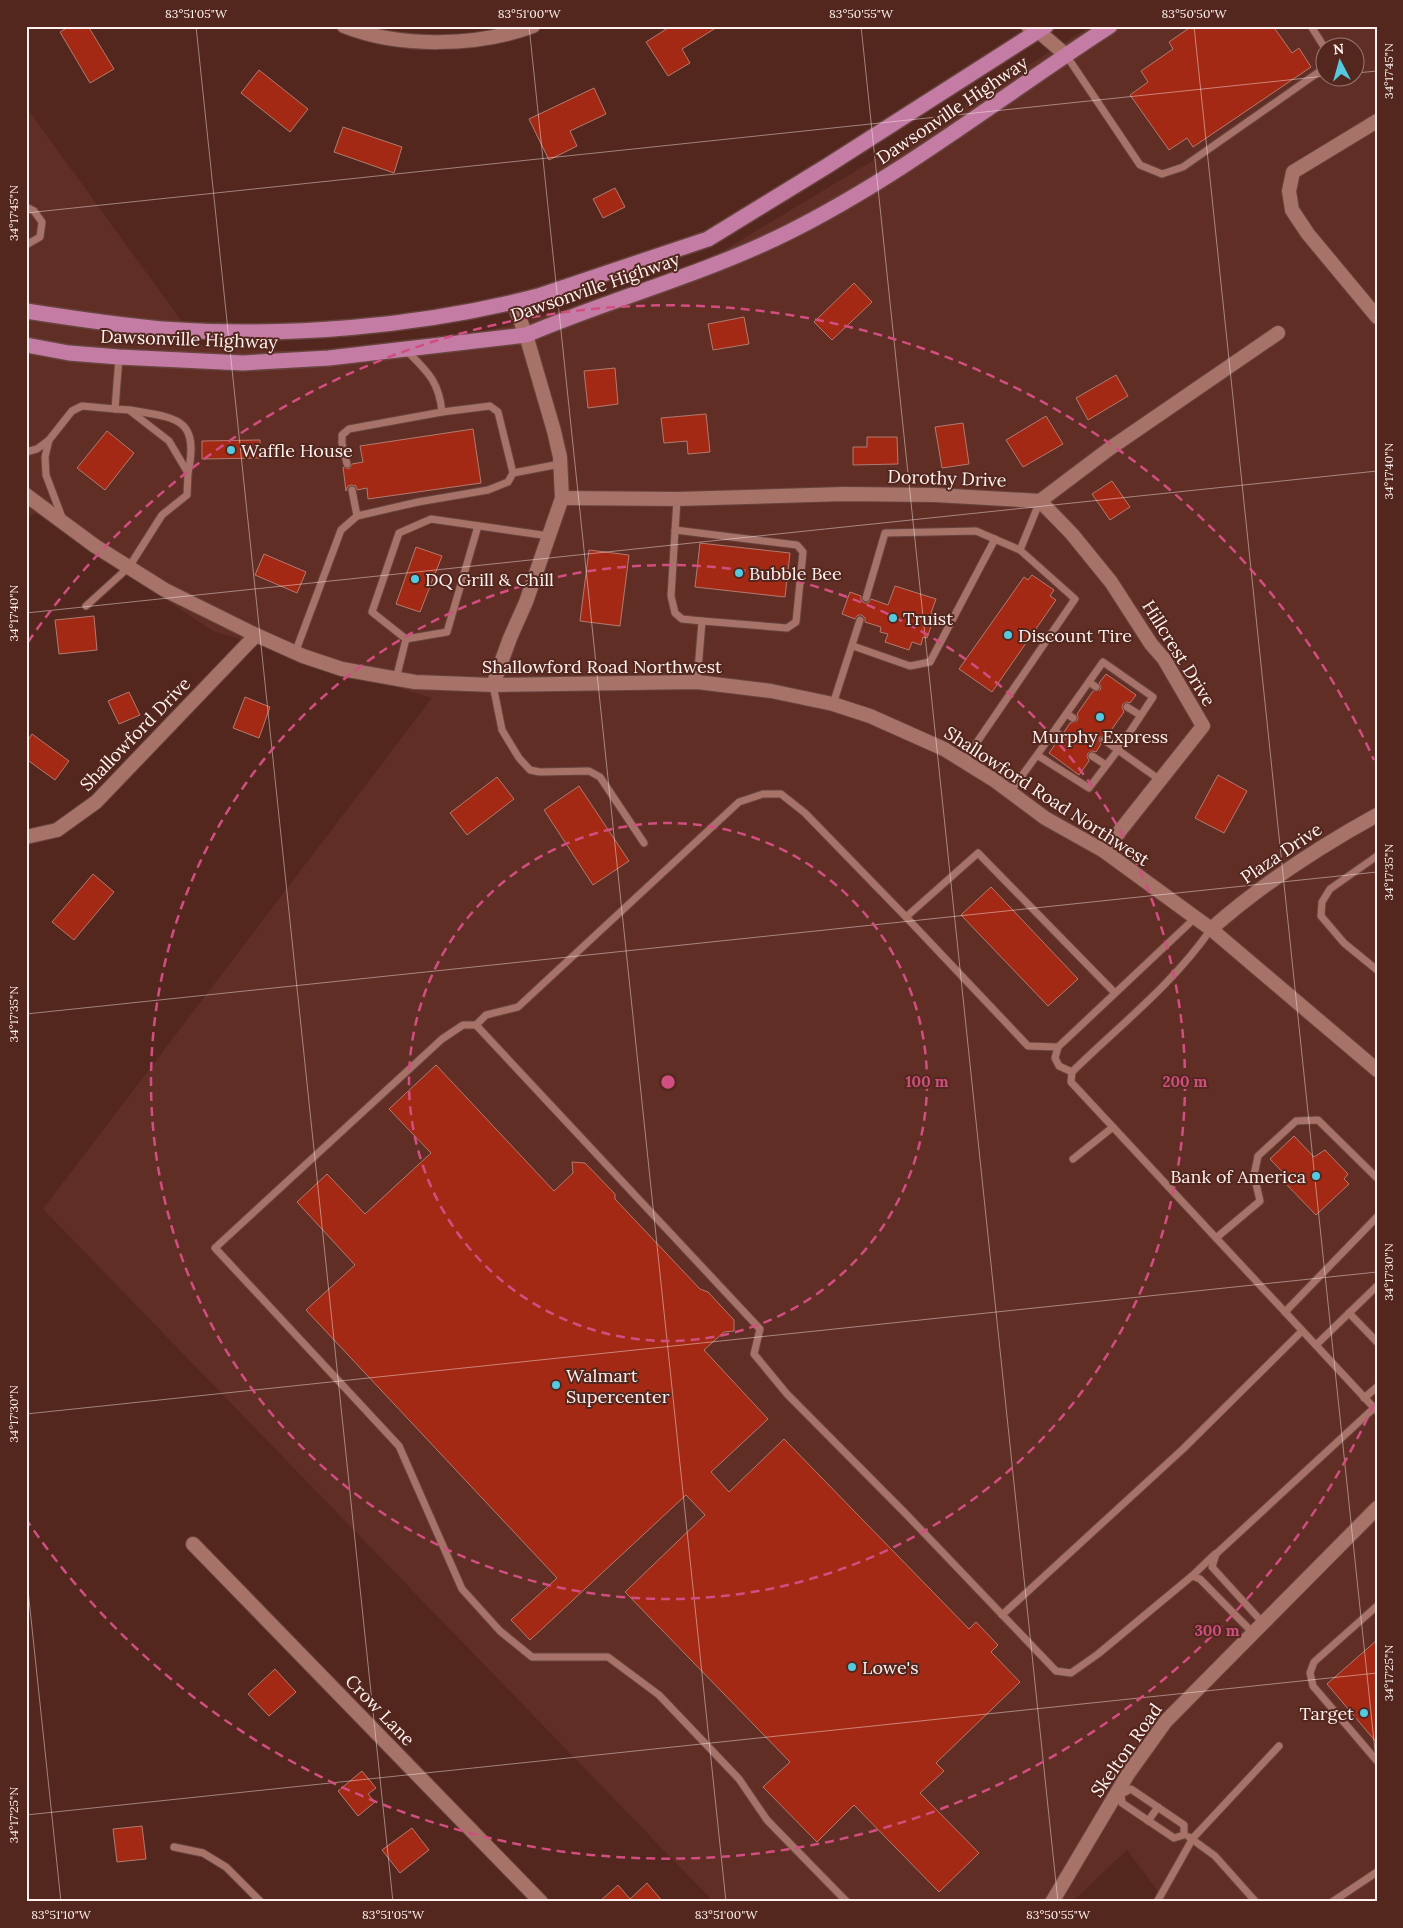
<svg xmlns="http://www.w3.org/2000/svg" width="1403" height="1928" viewBox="0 0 1403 1928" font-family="Lora,serif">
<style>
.built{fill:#612e25;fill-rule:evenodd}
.building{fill:#a42915;stroke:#b07b70}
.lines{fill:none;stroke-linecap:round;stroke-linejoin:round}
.lane-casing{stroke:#67443e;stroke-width:9}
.street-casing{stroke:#67443e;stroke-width:16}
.primary-casing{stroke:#67443e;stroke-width:18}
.lane{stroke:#a77268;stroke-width:7}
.street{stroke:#a77268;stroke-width:14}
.primary{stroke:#c47ca4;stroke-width:15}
.ticks{fill:none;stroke:#fef1ef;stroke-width:1;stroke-opacity:0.45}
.ring{fill:none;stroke:#d14e80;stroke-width:2.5;stroke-dasharray:9 6}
.poi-dot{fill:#55cadf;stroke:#53271e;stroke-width:2}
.labels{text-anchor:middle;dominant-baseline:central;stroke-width:4;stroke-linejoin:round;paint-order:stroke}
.street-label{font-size:18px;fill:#fef1ef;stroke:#53271e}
.poi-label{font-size:18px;fill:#fef1ef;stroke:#53271e;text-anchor:start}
.centre{fill:#d14e80;stroke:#53271e;stroke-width:2.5}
.ring-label{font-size:15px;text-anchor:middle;font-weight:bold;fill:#d14e80;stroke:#53271e;stroke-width:4;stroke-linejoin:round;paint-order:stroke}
.neatline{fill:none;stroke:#fef1ef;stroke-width:2}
.ticks-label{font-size:12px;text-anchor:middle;fill:#fef1ef}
</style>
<rect width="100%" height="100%" fill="#53271e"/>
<path class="built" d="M 1091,26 L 1377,26 L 1377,1902 L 1166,1902 L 1127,1850 L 1072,1902 L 711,1902 L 712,1900 L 43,1209 L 432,698 L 213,631 L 36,513 L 26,518 L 26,107 L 199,345 L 302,352 L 476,334 L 675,280 L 937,122 ZM 1326,48 L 1356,48 L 1356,78 L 1326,78 Z"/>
<g class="building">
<polygon points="70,26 88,26 114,69 90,83 60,32"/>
<polygon points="671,26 719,26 682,49 690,63 668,76 646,42"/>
<polygon points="1192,26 1273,26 1292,53 1299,48 1311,67 1193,147 1187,138 1169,150 1130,95 1148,82 1141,71 1173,49 1169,42"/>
<polygon points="259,70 308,109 290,132 241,93"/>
<polygon points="594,88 606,114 570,131 577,146 549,160 529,119"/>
<polygon points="343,127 402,147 394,173 334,152"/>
<polygon points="615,188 625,207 603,218 593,199"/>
<polygon points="854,283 872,302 832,340 814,322"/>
<polygon points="744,317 749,344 713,350 708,324"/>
<polygon points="615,368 618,404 588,408 584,371"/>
<polygon points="1116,375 1128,396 1088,420 1076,398"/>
<polygon points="706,414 710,452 688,454 687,441 664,443 661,418"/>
<polygon points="1046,416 1063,444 1023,467 1006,440"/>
<polygon points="963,423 969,464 942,468 935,427"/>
<polygon points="473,429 481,483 368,499 367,488 357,490 356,486 351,485 348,486 346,491 343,467 349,469 352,464 363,462 360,446"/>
<polygon points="107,431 134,453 105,490 77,468"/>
<polygon points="867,437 897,437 898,464 853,465 853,447 867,447"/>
<polygon points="260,440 260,458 202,459 202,441"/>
<polygon points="1112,481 1130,507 1110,520 1092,494"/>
<polygon points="700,543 790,553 785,597 695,587"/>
<polygon points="416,547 442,556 420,612 396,604"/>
<polygon points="589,550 629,555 620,626 580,621"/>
<polygon points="264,554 306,572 297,593 255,575"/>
<polygon points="1032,575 1054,590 1050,596 1056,600 992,692 959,669 1024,577 1028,580"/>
<polygon points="895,586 936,599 931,613 935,615 927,638 923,637 921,645 912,642 909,650 885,642 888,634 880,632 881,627 865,622 865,618 862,615 858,615 855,619 842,614 850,592 861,596 861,600 864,603 868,603 871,599 888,605"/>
<polygon points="94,616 97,650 59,654 55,620"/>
<polygon points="1106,674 1136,695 1130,703 1127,702 1123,704 1122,707 1124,712 1107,736 1100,737 1099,740 1101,744 1096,752 1092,751 1088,753 1087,756 1089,761 1079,775 1049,753 1058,740 1062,741 1065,739 1066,735 1064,732 1070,723 1077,721 1078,718 1077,714 1093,691 1100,690 1101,687 1099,683"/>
<polygon points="129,692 140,715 119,724 108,701"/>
<polygon points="245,697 270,707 259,738 233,728"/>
<polygon points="32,734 69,761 55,780 26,759 26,743"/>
<polygon points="1218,775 1247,791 1224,833 1195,818"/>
<polygon points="497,777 514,799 467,835 450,813"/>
<polygon points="579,786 629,861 593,885 544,810"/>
<polygon points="93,874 114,892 74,940 52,922"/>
<polygon points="991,887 1078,979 1048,1006 961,915"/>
<polygon points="436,1065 554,1191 573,1173 572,1162 585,1163 615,1194 615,1199 700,1289 708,1292 734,1320 734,1331 724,1332 704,1350 768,1419 711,1472 729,1492 784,1439 969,1629 976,1622 998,1645 991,1652 1020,1682 936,1763 944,1771 920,1793 979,1853 939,1892 854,1805 817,1842 763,1787 790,1762 625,1592 705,1515 686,1495 530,1640 511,1620 557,1578 306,1310 355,1265 297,1202 327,1174 365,1214 431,1153 389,1109"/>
<polygon points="1294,1136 1314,1157 1325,1150 1348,1174 1344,1179 1349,1184 1316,1215 1286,1184 1290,1180 1270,1159"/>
<polygon points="1377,1640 1377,1743 1327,1684"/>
<polygon points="275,1669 296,1692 269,1716 248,1694"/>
<polygon points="362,1771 376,1788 368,1794 375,1802 358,1816 338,1791"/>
<polygon points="142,1826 146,1859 117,1862 113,1829"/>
<polygon points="412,1828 429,1850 400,1873 382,1850"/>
<polygon points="647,1883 663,1902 599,1902 618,1885 630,1899"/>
</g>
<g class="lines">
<defs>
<g id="lane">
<polyline points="1311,26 1326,50"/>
<polyline points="1066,55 1140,165 1162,174 1183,167 1326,67"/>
<polyline points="26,207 34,211 42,222 40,237 26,245"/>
<path d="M 130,410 C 176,418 200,417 188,473"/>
<polyline points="49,440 72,411 82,406 115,409"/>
<polyline points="26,452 37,449 49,440 45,457 46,475 63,520"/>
<path d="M 347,464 L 342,443 L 342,435 L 349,429 L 442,412 C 439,381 427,371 406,350"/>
<polyline points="513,473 560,464"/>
<polyline points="352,490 357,516 418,502 488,490 508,482 513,473 498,412 490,406 442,412"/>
<polyline points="677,499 671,596 675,613 682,619 702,621 697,682"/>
<polyline points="675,530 797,545 803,552 796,622 787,628 702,621"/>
<polyline points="866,598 885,533 976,531 1020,550 1040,501"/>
<polyline points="86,606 129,567 162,515 187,495 188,473 169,441 129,410 115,409 119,357"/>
<polyline points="406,639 447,632 478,526"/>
<polyline points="853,646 910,666 930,662 995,539"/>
<polyline points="295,653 341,530 357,516"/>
<polyline points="396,679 406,639 372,612 399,533 431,519 549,536"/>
<polyline points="1089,682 1096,687"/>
<polyline points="493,685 502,730 519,758 530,770 540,772 589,771 600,777 644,843"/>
<polyline points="833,704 860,620"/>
<polyline points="1127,707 1140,715"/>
<polyline points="1067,714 1073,718"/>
<polyline points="1055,731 1061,736"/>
<polyline points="1104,740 1160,780"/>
<polyline points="1092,756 1106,765"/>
<polyline points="964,761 1075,599 1020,550"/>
<polyline points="1010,792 1037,755 1089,788 1118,750 1153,697 1103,662 1037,755"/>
<polyline points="1377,856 1330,889 1322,902 1321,916 1344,943 1377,970"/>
<polyline points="906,917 1028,1046 1058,1047"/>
<path d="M 1211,929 C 1174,983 1119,1026 1072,1072 L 1071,1082 L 1377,1411"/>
<polyline points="1115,993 978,853 906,917 805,813 781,794 763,794 739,802 518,1007 486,1015 476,1025 760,1329 754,1354 787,1394 905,1513 1056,1671 1071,1673 1098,1654 1192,1576 1200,1579 1253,1633"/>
<polyline points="476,1025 463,1025 442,1039 215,1248 399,1446 462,1589 500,1631 532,1657 608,1657 659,1695 739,1779 767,1820 847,1902"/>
<polyline points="1072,1072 1059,1066 1055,1058 1058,1047 1195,918"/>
<polyline points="1073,1159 1113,1127"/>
<polyline points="1216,1238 1260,1201 1254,1175 1258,1156 1296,1121 1318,1120 1377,1178"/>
<polyline points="1285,1312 1377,1217"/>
<polyline points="1349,1313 1377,1342"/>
<polyline points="1316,1345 1377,1286"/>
<polyline points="1364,1398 1377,1387"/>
<polyline points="1192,1576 1215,1554"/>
<polyline points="1377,1606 1314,1662 1310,1673 1313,1686 1377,1761"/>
<polyline points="1002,1615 1183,1449 1302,1331"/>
<polyline points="1263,1623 1212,1567 1216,1554 1374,1408"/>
<polyline points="1118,1792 1121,1794 1122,1803 1174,1838 1184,1835 1184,1825 1131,1789 1121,1794"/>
<polyline points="1148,1821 1158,1807"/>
<polyline points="1189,1837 1215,1856 1256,1902"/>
<polyline points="174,1847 203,1853 226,1867 261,1902"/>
<polyline points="1157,1902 1193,1838 1279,1746"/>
<polyline points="1332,1902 1377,1872"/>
</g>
<g id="street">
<path d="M 344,26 C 399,48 477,47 533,26"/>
<polyline points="1028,26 1038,31 1066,55"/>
<polyline points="1377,121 1293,172 1289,191 1292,210 1308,234 1377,317"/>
<polyline points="26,495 95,546 165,590 256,635 303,656 342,669 415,682 493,685 697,682 771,691 833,704 870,716 944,749 994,780 1045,818 1104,851 1211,929 1377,1070"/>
<polyline points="562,498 677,499 844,494 935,495 1040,501 1109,449 1278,333"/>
<polyline points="1040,501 1072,534 1111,582 1151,644 1164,659 1203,726 1104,851"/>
<polyline points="493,685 510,638 526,602 562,498 560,457 554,431 526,335 513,302"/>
<polyline points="26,837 57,830 96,802 256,635"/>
<path d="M 1211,929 C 1262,884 1317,848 1377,815"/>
<polyline points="193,1544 541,1902"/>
<polyline points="1052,1902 1128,1774 1166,1721 1377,1508"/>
</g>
<g id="primary">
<path d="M 26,311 C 71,318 116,325 162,329 C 284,338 419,327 538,296 L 708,239 L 827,166 L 1046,26"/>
<path d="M 26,345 L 69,353 L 119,357 L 243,363 L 329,358 L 526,335 C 613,298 705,274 789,232 C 903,175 1003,95 1110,26"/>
</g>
</defs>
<use href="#lane" class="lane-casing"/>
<use href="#street" class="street-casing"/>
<use href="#primary" class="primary-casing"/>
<use href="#lane" class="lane"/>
<use href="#street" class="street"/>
<use href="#primary" class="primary"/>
</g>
<path class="ticks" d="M 196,26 L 393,1902M 529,26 L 726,1902M 861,26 L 1058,1902M 1194,26 L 1377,1770M 1356,73 L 1377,71M 26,213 L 1326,76M 26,613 L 1377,471M 26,1014 L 1377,872M 26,1414 L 1377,1272M 26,1571 L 61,1902M 26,1815 L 1377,1673"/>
<g class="ring">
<circle cx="668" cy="1082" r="259"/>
<circle cx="668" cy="1082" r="517"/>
<path d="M1374 1404A776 776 0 0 1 28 1522M28 642A776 776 0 0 1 1374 760"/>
</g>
<g class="poi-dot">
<circle cx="231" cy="450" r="5"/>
<circle cx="739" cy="573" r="5"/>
<circle cx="415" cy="579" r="5"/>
<circle cx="893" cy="618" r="5"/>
<circle cx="1008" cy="635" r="5"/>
<circle cx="1100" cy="717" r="5"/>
<circle cx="1316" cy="1176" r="5"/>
<circle cx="556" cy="1385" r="5"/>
<circle cx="852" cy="1667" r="5"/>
<circle cx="1364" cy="1713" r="5"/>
</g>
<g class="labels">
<g class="street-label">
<text transform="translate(952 110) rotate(-34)">Dawsonville Highway</text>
<text transform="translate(595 287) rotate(-19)">Dawsonville Highway</text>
<text transform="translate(189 339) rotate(2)">Dawsonville Highway</text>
<text transform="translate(947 478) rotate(2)">Dorothy Drive</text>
<text transform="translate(1179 653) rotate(58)">Hillcrest Drive</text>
<text x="602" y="666">Shallowford Road Northwest</text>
<text transform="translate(135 734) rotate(-46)">Shallowford Drive</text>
<text transform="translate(1047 796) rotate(33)">Shallowford Road Northwest</text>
<text transform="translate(1281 853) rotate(-34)">Plaza Drive</text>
<text transform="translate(380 1710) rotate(46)">Crow Lane</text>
<text transform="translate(1126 1750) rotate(-55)">Skelton Road</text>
</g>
<g class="poi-label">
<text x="241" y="450">Waffle House</text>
<text x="749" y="573">Bubble Bee</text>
<text x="425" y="579">DQ Grill &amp; Chill</text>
<text x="903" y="618">Truist</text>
<text x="1018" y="635">Discount Tire</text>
<text x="1100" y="736" text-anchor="middle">Murphy Express</text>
<text x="1306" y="1176" text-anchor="end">Bank of America</text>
<text x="566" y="1375">Walmart<tspan x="566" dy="21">Supercenter</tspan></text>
<text x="862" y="1667">Lowe's</text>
<text x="1354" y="1713" text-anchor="end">Target</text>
</g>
</g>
<circle cx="668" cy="1082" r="8" class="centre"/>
<g class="ring-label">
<text x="927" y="1087">100 m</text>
<text x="1185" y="1087">200 m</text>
<text x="1217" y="1636">300 m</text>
</g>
<rect width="1403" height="1928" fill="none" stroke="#53271e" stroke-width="55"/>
<g transform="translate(1340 62) rotate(354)"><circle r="24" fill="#53271e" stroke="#977872"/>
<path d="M0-4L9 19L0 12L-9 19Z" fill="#55cadf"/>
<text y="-8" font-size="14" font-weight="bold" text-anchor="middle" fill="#fef1ef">N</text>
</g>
<rect x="28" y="28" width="1348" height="1872" class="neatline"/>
<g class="ticks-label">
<text x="196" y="18">83°51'05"W</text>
<text x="529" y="18">83°51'00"W</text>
<text x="861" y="18">83°50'55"W</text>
<text x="1194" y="18">83°50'50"W</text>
<text transform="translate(1389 71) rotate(-90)" y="4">34°17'45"N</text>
<text transform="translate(14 213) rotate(-90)" y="4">34°17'45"N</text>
<text transform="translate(1389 471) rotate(-90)" y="4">34°17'40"N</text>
<text transform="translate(14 613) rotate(-90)" y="4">34°17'40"N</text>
<text transform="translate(1389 872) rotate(-90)" y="4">34°17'35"N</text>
<text transform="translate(14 1014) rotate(-90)" y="4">34°17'35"N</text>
<text transform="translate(1389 1272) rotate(-90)" y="4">34°17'30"N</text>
<text transform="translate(14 1414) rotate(-90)" y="4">34°17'30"N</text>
<text transform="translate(1389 1673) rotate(-90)" y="4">34°17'25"N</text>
<text transform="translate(14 1815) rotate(-90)" y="4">34°17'25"N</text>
<text x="61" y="1919">83°51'10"W</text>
<text x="393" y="1919">83°51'05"W</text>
<text x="726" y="1919">83°51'00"W</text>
<text x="1058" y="1919">83°50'55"W</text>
</g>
</svg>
